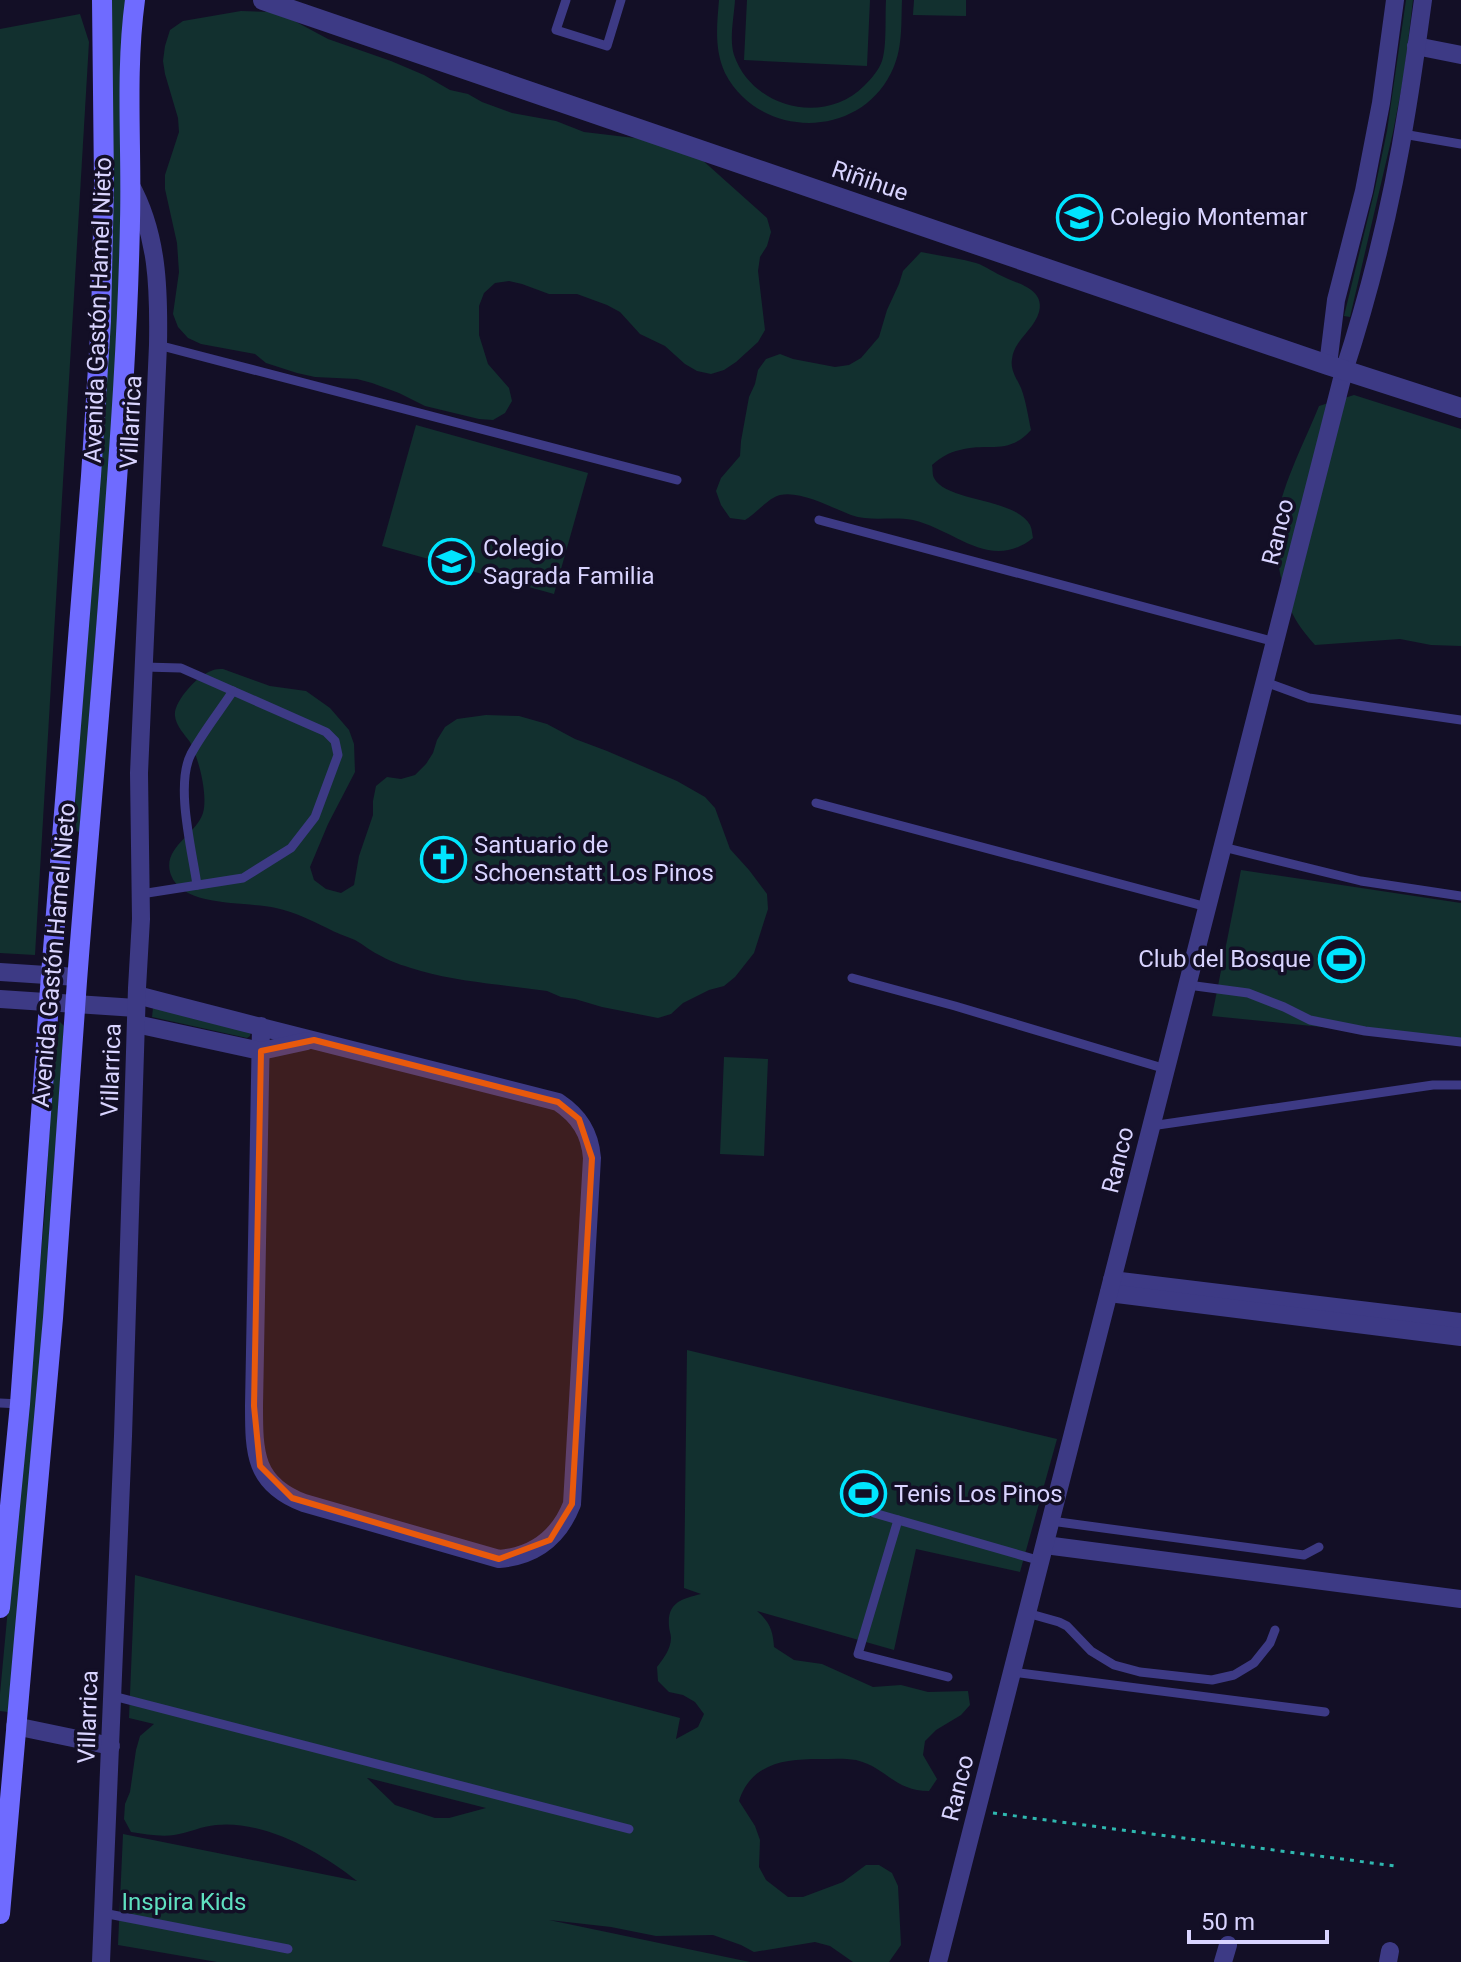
<svg xmlns="http://www.w3.org/2000/svg" width="1461" height="1962" viewBox="0 0 1461 1962" font-family="Roboto,sans-serif">
<style>
.green{fill:#12302f;fill-rule:evenodd}
.lines{fill:none;stroke-linecap:round;stroke-linejoin:round}
.path{stroke:#2fb8b0;stroke-width:3;stroke-dasharray:4 6;stroke-linecap:butt}
.service{stroke:#3d3a85;stroke-width:9}
.minor{stroke:#3d3a85;stroke-width:18}
.tertiary{stroke:#3d3a85;stroke-width:20}
.secondary{stroke:#6f6bff;stroke-width:20}
.marked{fill:#e8590c;fill-opacity:0.2;stroke:#e8590c;stroke-width:6;stroke-linejoin:round}
.labels{text-anchor:middle;dominant-baseline:central;stroke-width:7;stroke-linejoin:round;paint-order:stroke}
.street-label{font-size:24px;fill:#d9d4ff;stroke:#130f26}
.poi-label{font-size:24px;fill:#d9d4ff;stroke:#130f26;text-anchor:start}
.park-label{font-size:24px;fill:#5fe0c0;stroke:#130f26}
</style>
<rect width="100%" height="100%" fill="#130f26"/>
<g class="green">
<polygon points="111,0 126,0 118,351 80,832 76,831 75,790"/>
<path d="M 719,0 L 735,0 C 734,17 729,39 734,55 C 752,108 824,126 864,86 C 871,79 879,70 882,61 C 887,47 885,16 886,0 L 902,0 C 901,25 903,50 891,73 C 858,140 759,139 725,73 C 714,49 717,25 719,0 Z"/>
<polygon points="747,0 870,0 867,66 744,60"/>
<polygon points="914,0 966,0 966,16 913,15"/>
<polygon points="1406,0 1413,0 1404,75 1393,132 1350,317 1344,316 1374,193 1387,131"/>
<polygon points="241,11 272,12 287,17 328,39 391,61 424,75 450,90 468,94 482,102 512,113 556,121 584,132 643,139 700,158 767,218 771,232 767,246 760,257 758,271 765,330 758,342 736,362 724,370 711,374 697,371 685,364 665,346 640,334 620,312 607,305 577,294 549,294 522,284 509,281 495,283 484,293 479,306 479,335 488,364 509,388 512,401 505,413 493,420 479,419 425,406 399,393 372,383 357,379 315,377 297,373 266,363 255,354 201,344 188,338 178,327 173,314 179,272 177,243 165,189 165,175 179,132 178,118 165,74 163,61 165,46 170,30 183,21"/>
<polygon points="80,14 89,42 35,955 0,953 0,29"/>
<path d="M 921,252 C 939,256 959,258 976,263 C 986,266 994,273 1004,277 C 1018,284 1045,289 1039,312 C 1034,330 1014,340 1012,359 C 1010,370 1017,379 1021,388 C 1026,401 1028,416 1031,430 C 1008,456 988,442 960,450 C 949,452 940,458 932,465 C 933,469 932,474 934,478 C 946,502 1016,498 1030,525 C 1032,529 1032,533 1033,538 C 990,572 956,530 913,520 C 893,516 871,522 851,515 C 833,508 800,490 780,495 C 768,498 757,513 745,520 L 730,518 L 721,505 L 716,491 L 721,478 L 740,456 L 741,441 L 749,397 L 755,384 L 758,370 L 766,359 L 780,354 L 793,359 L 835,367 L 849,365 L 861,358 L 879,337 L 887,310 L 899,284 L 903,271 Z"/>
<path d="M 1354,395 L 1461,429 L 1461,646 L 1431,645 L 1400,639 L 1315,645 C 1292,619 1287,606 1280,573 C 1278,563 1276,552 1275,542 C 1273,501 1304,444 1319,406 Z"/>
<polygon points="416,425 588,473 554,594 382,546"/>
<path d="M 223,669 L 270,686 L 306,691 L 330,708 L 349,730 L 354,744 L 355,772 L 328,824 L 310,867 L 314,880 L 326,889 L 341,893 L 354,885 L 359,856 L 373,815 L 373,801 L 376,786 L 387,777 L 401,779 L 415,775 L 426,764 L 433,753 L 437,740 L 445,727 L 457,719 L 486,715 L 519,716 L 547,724 L 575,739 L 607,751 L 677,781 L 705,797 L 715,808 L 730,849 L 749,870 L 767,894 L 768,909 L 754,953 L 735,977 L 724,986 L 709,990 L 683,1003 L 671,1014 L 658,1018 L 602,1007 L 575,999 L 561,997 L 547,991 C 506,985 460,982 421,971 C 408,967 393,963 381,956 C 372,952 364,945 355,940 C 346,936 336,933 327,928 C 310,920 295,912 276,908 C 247,901 183,908 171,875 C 161,848 196,835 203,813 C 208,795 199,759 190,742 C 185,735 176,726 175,716 C 173,702 198,675 211,671 C 215,669 219,669 223,669 Z"/>
<polygon points="1241,870 1461,903 1461,1041 1212,1016"/>
<polygon points="153,1008 251,1031 250,1036 247,1038 152,1017"/>
<polygon points="60,1022 64,1026 40,1364 8,1712 0,1711 0,1694 45,1210 55,1026"/>
<polygon points="724,1057 768,1059 764,1156 720,1154"/>
<path d="M 687,1350 L 1057,1439 L 1020,1572 L 916,1549 L 894,1650 L 757,1611 C 770,1622 773,1631 774,1647 L 794,1660 L 822,1664 L 873,1687 L 901,1685 L 928,1692 L 968,1691 L 970,1705 L 961,1715 L 936,1730 L 925,1741 L 923,1755 L 937,1779 L 929,1791 C 894,1791 886,1767 856,1760 C 844,1758 831,1759 819,1759 C 785,1759 751,1763 739,1801 L 755,1826 L 760,1840 L 759,1867 L 766,1880 L 788,1897 L 803,1897 L 843,1882 L 866,1865 L 879,1865 L 892,1873 L 898,1886 L 901,1945 L 889,1962 L 853,1962 L 830,1946 L 815,1942 L 754,1952 L 741,1945 L 713,1935 L 656,1936 L 611,1927 L 549,1920 L 750,1962 L 217,1962 L 118,1945 L 123,1834 L 357,1881 C 321,1852 264,1820 216,1825 C 202,1826 188,1833 174,1835 C 160,1837 145,1834 131,1832 L 124,1819 L 125,1804 L 130,1792 L 136,1750 L 140,1736 L 154,1724 L 129,1718 L 135,1575 L 680,1718 L 676,1739 L 698,1727 L 704,1714 L 695,1702 L 683,1695 L 669,1692 L 658,1681 L 657,1667 C 663,1659 671,1649 671,1638 C 671,1634 669,1630 669,1626 C 667,1602 682,1599 701,1594 L 684,1588 ZM 367,1778 L 368,1778 L 486,1808 L 449,1818 L 435,1818 L 395,1805 Z"/>
</g>
<g class="lines">
<polyline class="path" points="993,1813 1395,1866"/>
<g class="service">
<polyline points="566,0 556,30 607,46 621,0"/>
<polyline points="1403,134 1461,144"/>
<polyline points="158,345 677,480"/>
<polyline points="819,520 1275,642"/>
<polyline points="1265,682 1309,698 1461,720"/>
<polyline points="816,803 1207,907"/>
<polyline points="1223,847 1361,881 1461,896"/>
<path d="M 197,885 C 192,850 175,785 191,754 C 203,732 219,712 233,691"/>
<polyline points="141,894 243,878 291,848 315,817 338,755 335,741 326,732 181,668 144,667"/>
<polyline points="852,978 955,1006 1166,1069"/>
<polyline points="1188,985 1248,993 1284,1007 1310,1020 1365,1031 1461,1042"/>
<polyline points="1151,1126 1433,1085 1461,1085"/>
<polyline points="0,1403 20,1404"/>
<polyline points="874,1513 1041,1561"/>
<polyline points="898,1520 858,1654 948,1677"/>
<polyline points="1051,1521 1304,1555 1319,1547"/>
<polyline points="1027,1613 1059,1622 1067,1626 1091,1651 1114,1665 1140,1672 1212,1680 1234,1675 1254,1663 1270,1643 1275,1630"/>
<polyline points="1012,1672 1325,1712"/>
<polyline points="113,1696 629,1829"/>
<polyline points="103,1913 288,1949"/>
</g>
<g class="minor">
<polyline points="1416,46 1461,55"/>
<polyline points="1328,365 1336,300 1364,191 1381,103 1395,0"/>
<polyline points="0,972 77,977"/>
<path d="M 137,995 C 277,1032 418,1066 558,1102 C 579,1116 590,1133 592,1158 L 572,1504 C 559,1537 535,1556 499,1559 L 304,1503 C 254,1484 254,1453 254,1406 L 261,1026"/>
<polyline points="0,999 136,1008"/>
<polyline points="136,1024 261,1051 307,1041"/>
<polyline points="1112,1280 1461,1322"/>
<polyline points="1109,1293 1461,1337"/>
<polyline points="1045,1545 1461,1599"/>
<polyline points="15,1726 111,1746"/>
<path d="M 101,1962 L 123,1436 L 137,988 L 141,919 L 139,773 L 158,345 C 159,290 158,234 130,184"/>
<path d="M 938,1962 L 1344,371 C 1372,285 1393,198 1407,109 C 1413,73 1418,36 1423,0"/>
<polyline points="1223,1962 1228,1945"/>
<polyline points="1388,1962 1390,1951"/>
</g>
<polyline class="tertiary" points="263,0 1328,365 1461,408"/>
<g class="secondary">
<polyline points="0,1608 20,1404 51,975 91,476 101,321 104,184 102,0"/>
<path d="M 0,1914 C 16,1715 36,1517 53,1318 C 62,1206 68,1093 77,981 C 88,837 102,693 112,549 C 120,440 128,331 130,221 C 132,148 125,73 135,0"/>
</g>
</g>
<path class="marked" d="M 314,1040 L 558,1102 L 579,1119 L 592,1158 L 572,1504 L 550,1540 L 499,1559 L 292,1498 L 260,1466 L 254,1406 L 261,1051 Z"/>
<defs>
<symbol id="school-ring" viewBox="-11 -11 22 22"><circle r="9.5" fill="#130f26" stroke="#00e5ff" stroke-width="1.5"/><path d="M0-5L7-2L0 1L-7-2ZM-4 1L0 2.5L4 1V4Q0 6-4 4Z" fill="#00e5ff"/></symbol>
<symbol id="church-ring" viewBox="-11 -11 22 22"><circle r="9.5" fill="#130f26" stroke="#00e5ff" stroke-width="1.5"/><path d="M-1.2-6h2.4v3.5h3.3v2.4h-3.3V6h-2.4V-.1h-3.3v-2.4h3.3Z" fill="#00e5ff"/></symbol>
<symbol id="stadium-ring" viewBox="-11 -11 22 22"><circle r="9.5" fill="#130f26" stroke="#00e5ff" stroke-width="1.5"/><path d="M0-5a6.5 5 0 1 0 0 10a6.5 5 0 1 0 0-10ZM-3.5-1.8h7v3.6h-7Z" fill="#00e5ff"/></symbol>
</defs>
<g fill-rule="evenodd">
<use href="#school-ring" x="1054" y="192" width="51" height="51"/>
<use href="#school-ring" x="426" y="536" width="51" height="51"/>
<use href="#church-ring" x="418" y="834" width="51" height="51"/>
<use href="#stadium-ring" x="1316" y="934" width="51" height="51"/>
<use href="#stadium-ring" x="838" y="1468" width="51" height="51"/>
</g>
<g class="labels">
<g class="street-label">
<text transform="translate(870 181) rotate(19)">Riñihue</text>
<text transform="translate(98 310) rotate(-88)">Avenida Gastón Hamel Nieto</text>
<text transform="translate(131 422) rotate(-87)">Villarrica</text>
<text transform="translate(1278 532) rotate(-76)">Ranco</text>
<text transform="translate(54 955) rotate(-85)">Avenida Gastón Hamel Nieto</text>
<text transform="translate(111 1070) rotate(-88)">Villarrica</text>
<text transform="translate(1118 1160) rotate(-76)">Ranco</text>
<text transform="translate(88 1717) rotate(-88)">Villarrica</text>
<text transform="translate(958 1788) rotate(-76)">Ranco</text>
</g>
<g class="poi-label">
<text x="1110" y="217">Colegio Montemar</text>
<text x="483" y="548">Colegio<tspan x="483" dy="28">Sagrada Familia</tspan></text>
<text x="474" y="845">Santuario de<tspan x="474" dy="28">Schoenstatt Los Pinos</tspan></text>
<text x="1311" y="959" text-anchor="end">Club del Bosque</text>
<text x="894" y="1494">Tenis Los Pinos</text>
</g>
<g class="park-label">
<text x="184" y="1902">Inspira Kids</text>
</g>
</g>
<path d="M1189 1930v12h138v-12" fill="none" stroke="#d9d4ff" stroke-width="4"/>
<text x="1201" y="1930" font-size="24" fill="#d9d4ff" stroke="#130f26" stroke-width="6" paint-order="stroke">50 m</text>
</svg>
